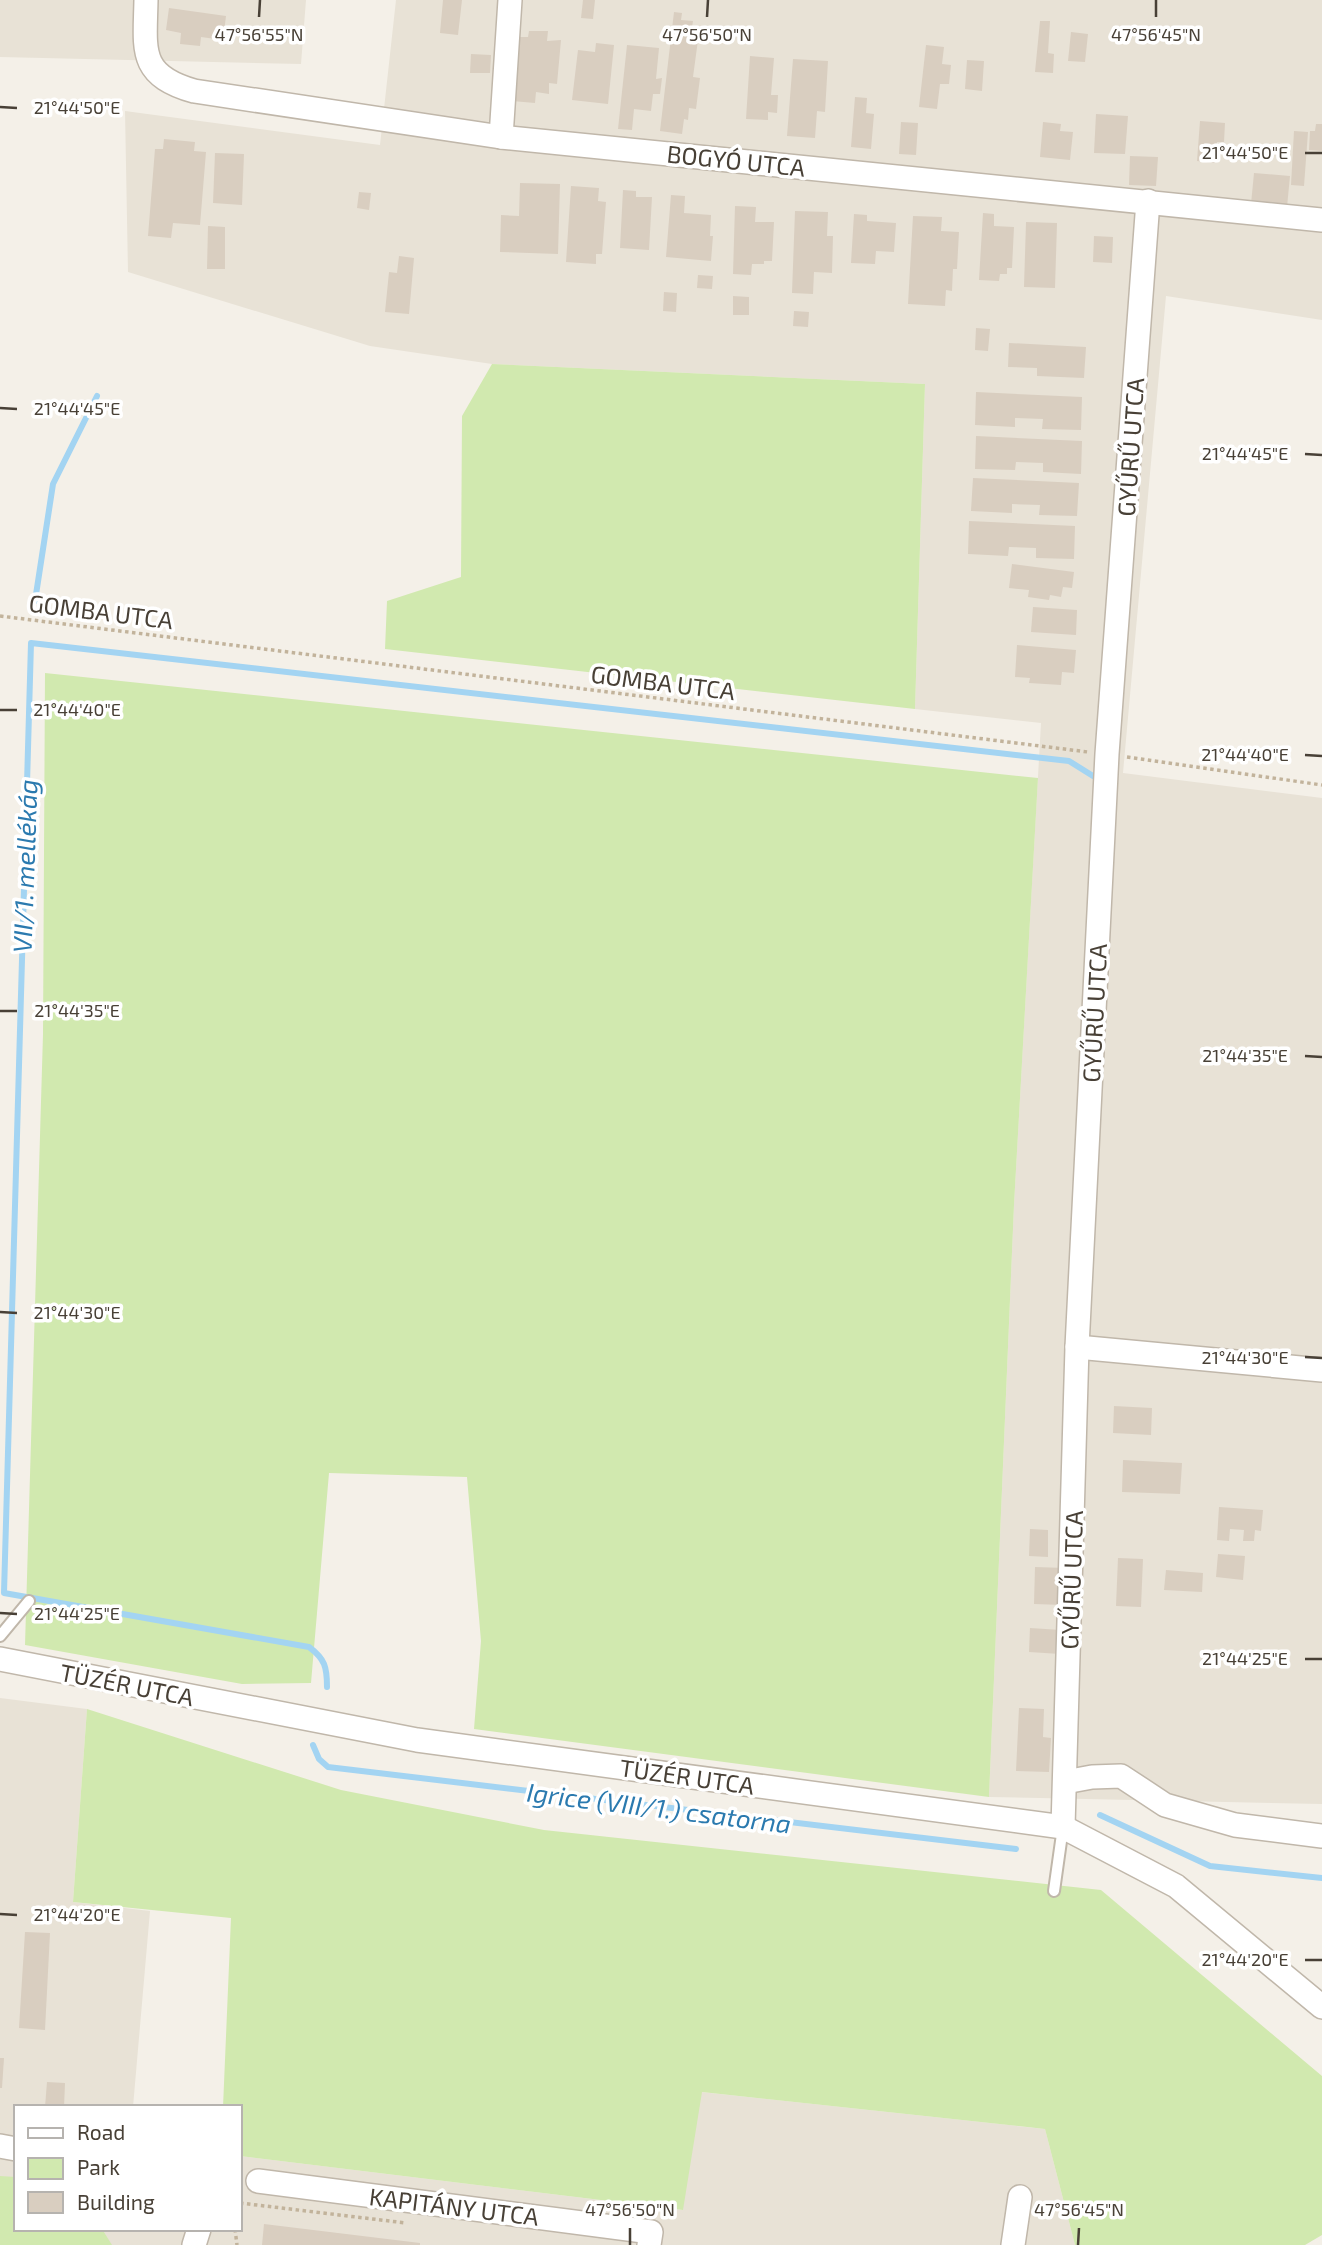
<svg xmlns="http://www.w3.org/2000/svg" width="1322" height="2245" viewBox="0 0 1322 2245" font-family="'Exo 2',sans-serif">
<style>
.residential{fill:#e8e2d6}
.green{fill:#d1e9af}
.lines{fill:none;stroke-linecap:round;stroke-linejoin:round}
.stream{stroke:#a3d4f2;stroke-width:6}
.building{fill:#d9cec0}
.lane-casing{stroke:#c0b7aa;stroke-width:14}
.street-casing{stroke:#c0b7aa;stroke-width:26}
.path{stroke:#c2b39b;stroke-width:3.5;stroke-dasharray:3.5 3.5;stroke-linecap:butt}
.lane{stroke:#fff;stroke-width:10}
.street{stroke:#fff;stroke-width:23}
.ticks{fill:none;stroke:#484036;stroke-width:2.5}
.labels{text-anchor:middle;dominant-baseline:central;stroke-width:7;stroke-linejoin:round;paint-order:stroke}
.street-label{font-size:24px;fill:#484036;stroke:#fff}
.water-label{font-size:26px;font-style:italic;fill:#2b7aaf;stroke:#fff}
.ticks-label{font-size:18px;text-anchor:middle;fill:#484036;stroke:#fff;stroke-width:7;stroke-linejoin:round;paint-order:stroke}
</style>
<rect width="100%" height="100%" fill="#f4f0e8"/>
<g class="residential">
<polygon points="0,0 306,0 301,64 0,57"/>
<polygon points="396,0 1322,0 1322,320 1166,296 1123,773 1322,798 1322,1804 989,1797 1014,1205 1041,723 915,709 925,384 492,364 370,346 128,272 125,111 380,145"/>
<polygon points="0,1698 87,1709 73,1902 150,1911 133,2107 16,2107 16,2229 240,2229 240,2156 682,2210 701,2092 1045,2129 1075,2245 0,2245"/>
</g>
<g class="green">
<polygon points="492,364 925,384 915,709 385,649 387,601 461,577 462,416"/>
<polygon points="45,673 1038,778 1014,1205 989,1797 474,1729 481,1641 467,1477 329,1473 311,1683 242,1684 25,1645 43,1034"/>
<polygon points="87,1709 341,1790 544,1830 1101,1890 1322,2076 1322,2235 1305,2245 1075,2245 1045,2129 702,2092 683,2210 240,2156 240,2107 223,2107 231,1918 73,1902"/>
<polygon points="0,2176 16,2177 16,2229 102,2229 112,2245 0,2245"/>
</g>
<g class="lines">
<g class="stream">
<polyline points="35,601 53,484 97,396"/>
<path d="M 327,1687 C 327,1667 325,1659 309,1647 L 4,1593 L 31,643 L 1069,761 L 1093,776"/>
<polyline points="313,1745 319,1759 328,1767 1016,1849"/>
<polyline points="1100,1815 1210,1866 1322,1878"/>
</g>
</g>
<g class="building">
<polygon points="443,0 462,0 458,35 440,33"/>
<polygon points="583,0 595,0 593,19 581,18"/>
<polygon points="169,8 226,16 223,40 201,37 200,46 180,44 181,33 166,30"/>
<polygon points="674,12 682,13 681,20 693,21 690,39 698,40 693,77 700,78 696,109 689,108 688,120 684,119 682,134 660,131"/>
<polygon points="1040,21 1050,21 1048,53 1054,54 1053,73 1035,72"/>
<polygon points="529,31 548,31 547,41 561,40 557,84 549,83 549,94 536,92 535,103 512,101 518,37 528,37"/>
<polygon points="1071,32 1088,34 1085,62 1068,61"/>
<polygon points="596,43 614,45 608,104 572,100 578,50 595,52"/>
<polygon points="627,45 659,48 656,79 662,78 660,94 653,94 651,111 634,109 632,130 618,129"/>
<polygon points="926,45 944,47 942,64 951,65 949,84 940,84 937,109 919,107"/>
<polygon points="471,54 491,55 490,73 470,73"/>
<polygon points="750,56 774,58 771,95 778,95 777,113 768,112 768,120 746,119"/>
<polygon points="793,59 828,61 825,112 817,111 815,138 787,136"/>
<polygon points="967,60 984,61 982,91 965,89"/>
<polygon points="855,97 867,98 866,113 874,114 871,149 851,147"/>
<polygon points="1096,114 1128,116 1125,154 1094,153"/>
<polygon points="1200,121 1225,123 1224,142 1217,142 1215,163 1197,161"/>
<polygon points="901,122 918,123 916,155 899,154"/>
<polygon points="1043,122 1061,124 1060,131 1073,132 1070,160 1040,157"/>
<polygon points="1316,124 1322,124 1322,151 1309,150 1310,131 1315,131"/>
<polygon points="1294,131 1308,132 1304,186 1291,185"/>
<polygon points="164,139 195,142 194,151 206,152 200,225 173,223 171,238 148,236 155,149 163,149"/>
<polygon points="215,153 244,154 242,205 213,203"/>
<polygon points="1130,156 1158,157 1156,186 1129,185"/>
<polygon points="1254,173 1290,176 1287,207 1251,204"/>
<polygon points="520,183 560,184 558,254 500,252 501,215 519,216"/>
<polygon points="571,186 599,188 598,201 606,202 602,254 596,254 596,264 566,262"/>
<polygon points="623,190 636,191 636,197 652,197 649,250 620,248"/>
<polygon points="359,192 371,193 369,210 357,208"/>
<polygon points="671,195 685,196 684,213 711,215 710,236 713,236 711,261 666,257"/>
<polygon points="735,206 756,207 755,222 774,222 772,261 764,261 764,264 752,264 751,275 733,274"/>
<polygon points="795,211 828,212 827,236 833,236 832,273 814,272 813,294 792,293"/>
<polygon points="983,213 994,214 994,226 1014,227 1012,268 1007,268 1007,274 1000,274 999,281 979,280"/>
<polygon points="854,214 867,215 867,221 896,223 894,252 876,251 875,264 851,263"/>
<polygon points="913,216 942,217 941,231 959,232 957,269 953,269 952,291 946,290 945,306 908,304"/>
<polygon points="1026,222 1057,223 1055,288 1024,287"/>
<polygon points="208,226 225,227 225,269 207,269"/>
<polygon points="1094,236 1113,237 1112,263 1093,262"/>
<polygon points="399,256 414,258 409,314 385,312 389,272 397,273"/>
<polygon points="698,275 713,276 712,289 697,288"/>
<polygon points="664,292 677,293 676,312 663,311"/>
<polygon points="733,296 749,297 749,315 733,315"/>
<polygon points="794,311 809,312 808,327 793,326"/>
<polygon points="976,328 990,329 988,351 975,350"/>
<polygon points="1009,343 1086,347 1084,378 1037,376 1037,368 1008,367"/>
<polygon points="976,392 1082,397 1081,430 1042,429 1043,419 1015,418 1015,427 975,425"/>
<polygon points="976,436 1082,441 1081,474 1043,472 1043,463 1016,462 1015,470 975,469"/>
<polygon points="973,478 1079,483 1077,516 1039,515 1040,505 1012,504 1012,513 971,511"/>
<polygon points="969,521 1075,526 1074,559 1036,558 1036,548 1009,547 1008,556 968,554"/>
<polygon points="1012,564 1074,572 1072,588 1063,587 1061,597 1050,595 1049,600 1028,597 1029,590 1009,588"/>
<polygon points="1033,607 1077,610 1076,635 1031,632"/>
<polygon points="1017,645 1076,650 1074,673 1062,672 1061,685 1029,683 1030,678 1015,677"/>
<polygon points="1114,1406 1152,1408 1151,1435 1113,1433"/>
<polygon points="1123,1460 1182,1463 1180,1494 1122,1492"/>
<polygon points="1219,1507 1263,1510 1261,1531 1255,1530 1254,1541 1243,1541 1244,1530 1230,1529 1229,1541 1217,1540"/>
<polygon points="1030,1529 1048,1530 1048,1557 1029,1556"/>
<polygon points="1218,1554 1245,1556 1243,1580 1216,1577"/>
<polygon points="1118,1558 1143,1559 1141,1607 1116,1606"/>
<polygon points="1035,1567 1065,1568 1063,1605 1034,1604"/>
<polygon points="1166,1570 1203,1573 1202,1592 1164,1590"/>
<polygon points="1030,1628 1061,1630 1060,1654 1029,1652"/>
<polygon points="1019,1708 1044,1709 1043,1737 1051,1738 1049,1772 1016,1771"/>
<polygon points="25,1932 50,1933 45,2030 19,2028"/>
<polygon points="0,2058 4,2058 2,2088 0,2088"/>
<polygon points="47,2082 65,2083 64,2107 45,2107"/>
<polygon points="264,2224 420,2243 420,2245 262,2245"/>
</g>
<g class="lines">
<defs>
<g id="lane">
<polyline points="0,1636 29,1601"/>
<polyline points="1054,1891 1063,1827"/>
</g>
<g id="street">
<path d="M 146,0 C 145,50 138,75 194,91 L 501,137 L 1322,220"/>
<polyline points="501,137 510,0"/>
<polyline points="1077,1347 1322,1370"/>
<polyline points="0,1659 417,1740 1063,1827 1176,1886 1322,2007"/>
<polyline points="1065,1782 1092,1777 1121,1776 1165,1805 1235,1825 1322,1836"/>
<polyline points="1063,1827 1077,1347 1107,754 1148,201"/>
<polyline points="0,2146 16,2149"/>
<polyline points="258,2181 651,2232 649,2245"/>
<polyline points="194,2245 199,2229"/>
<polyline points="1013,2245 1020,2197"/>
</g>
</defs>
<use href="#lane" class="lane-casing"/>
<use href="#street" class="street-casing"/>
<g class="path">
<polyline points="0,616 1088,752"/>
<polyline points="1127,757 1322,785"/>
<polyline points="240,2203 406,2223"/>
<polyline points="235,2229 237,2245"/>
</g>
<use href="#lane" class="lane"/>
<use href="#street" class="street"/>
</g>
<path class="ticks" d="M 259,17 L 260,0M 707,17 L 708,0M 1156,17 L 1156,0M 0,107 L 17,108M 1305,153 L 1322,153M 0,408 L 17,409M 1305,454 L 1322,455M 0,710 L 17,710M 1305,755 L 1322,756M 0,1011 L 17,1011M 1305,1056 L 1322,1057M 0,1312 L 17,1313M 1305,1357 L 1322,1358M 0,1613 L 17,1614M 1305,1659 L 1322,1659M 0,1914 L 17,1915M 1305,1960 L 1322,1960M 630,2245 L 630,2228M 1078,2245 L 1079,2228"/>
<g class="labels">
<g class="street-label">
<text transform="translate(736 160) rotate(6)">BOGYÓ UTCA</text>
<text transform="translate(1130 447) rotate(-86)">GYŰRŰ UTCA</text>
<text transform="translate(101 611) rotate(7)">GOMBA UTCA</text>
<text transform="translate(663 682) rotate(7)">GOMBA UTCA</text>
<text transform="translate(1094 1013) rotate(-87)">GYŰRŰ UTCA</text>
<text transform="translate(1071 1580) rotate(-88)">GYŰRŰ UTCA</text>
<text transform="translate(127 1684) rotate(11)">TÜZÉR UTCA</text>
<text transform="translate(687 1776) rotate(8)">TÜZÉR UTCA</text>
<text transform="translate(454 2206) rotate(7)">KAPITÁNY UTCA</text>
</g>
<g class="water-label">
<text transform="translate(24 866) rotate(-88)">VII/1. mellékág</text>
<text transform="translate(659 1807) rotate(7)">Igrice (VIII/1.) csatorna</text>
</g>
</g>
<g class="ticks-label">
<text x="259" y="41">47°56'55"N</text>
<text x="707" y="41">47°56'50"N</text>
<text x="1156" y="41">47°56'45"N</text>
<text x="77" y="114">21°44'50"E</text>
<text x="1245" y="159">21°44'50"E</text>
<text x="77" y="415">21°44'45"E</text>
<text x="1245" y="460">21°44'45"E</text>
<text x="77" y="716">21°44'40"E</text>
<text x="1245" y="761">21°44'40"E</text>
<text x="77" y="1017">21°44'35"E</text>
<text x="1245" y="1062">21°44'35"E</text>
<text x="77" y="1319">21°44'30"E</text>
<text x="1245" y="1364">21°44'30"E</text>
<text x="77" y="1620">21°44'25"E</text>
<text x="1245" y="1665">21°44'25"E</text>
<text x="77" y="1921">21°44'20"E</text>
<text x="1245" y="1966">21°44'20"E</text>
<text x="630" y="2216">47°56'50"N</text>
<text x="1079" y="2216">47°56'45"N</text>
</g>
<rect x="14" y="2105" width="228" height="126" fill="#ffffff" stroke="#b6b3af" stroke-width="2"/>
<rect x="28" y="2128" width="35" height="10" fill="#ffffff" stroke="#b6b3af" stroke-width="2"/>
<text x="77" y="2140" font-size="21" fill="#484036">Road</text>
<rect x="28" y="2158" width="35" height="21" fill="#d1e9af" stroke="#b6b3af" stroke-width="2"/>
<text x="77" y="2175" font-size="21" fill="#484036">Park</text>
<rect x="28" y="2192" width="35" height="21" fill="#d9cec0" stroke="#b6b3af" stroke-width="2"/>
<text x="77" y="2210" font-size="21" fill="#484036">Building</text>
</svg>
